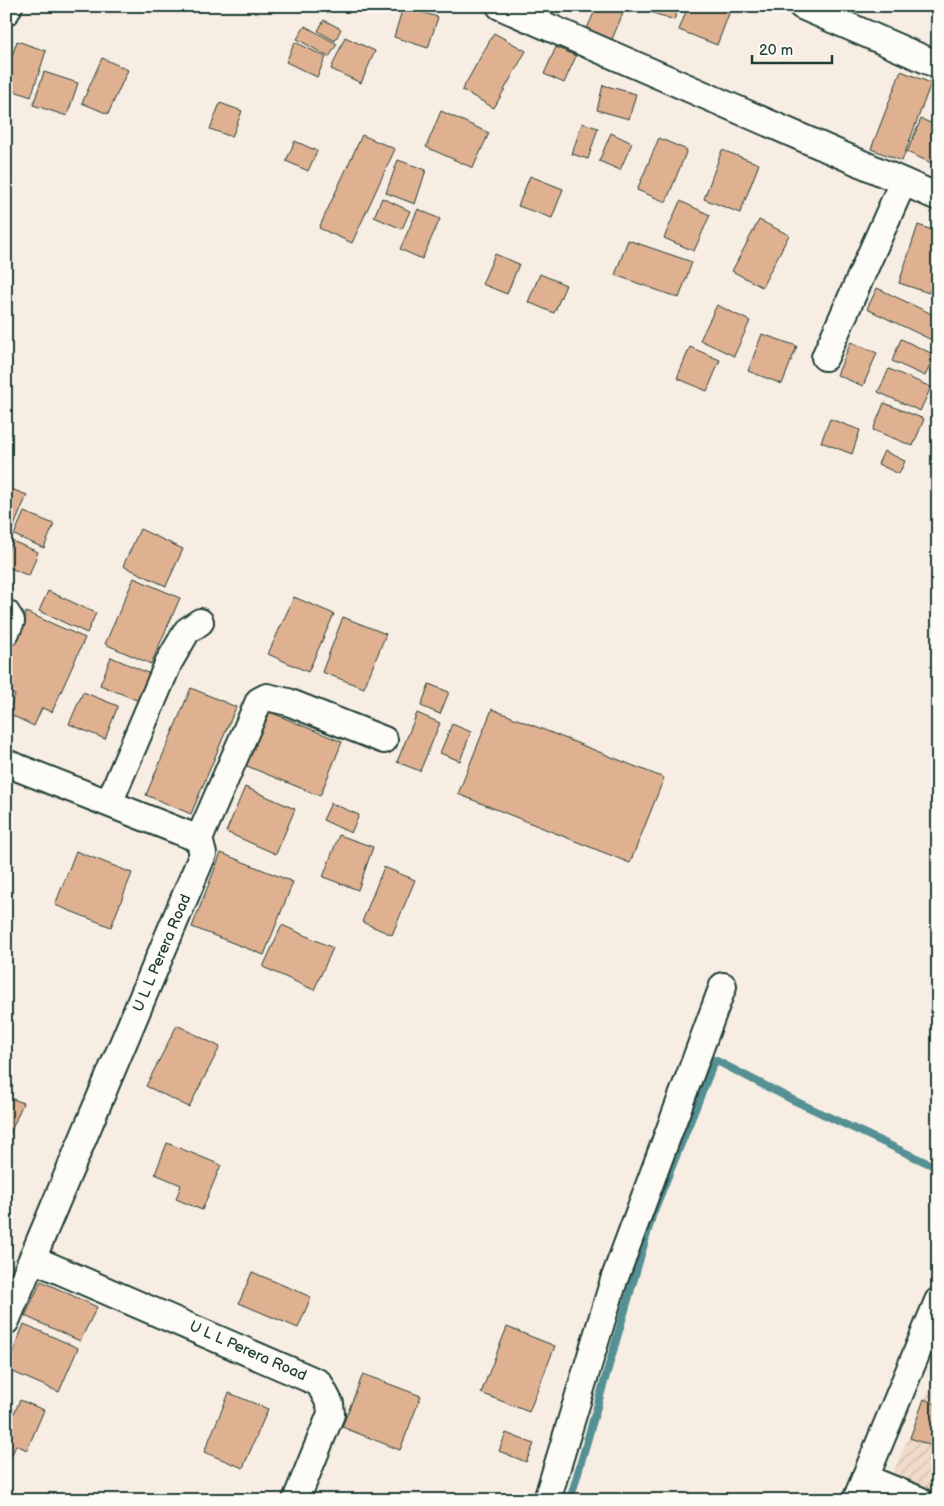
<svg xmlns="http://www.w3.org/2000/svg" width="944" height="1506" viewBox="0 0 944 1506" font-family="'Balsamiq Sans',sans-serif">
<style>
.industrial{fill:url(#industrial-furrows)}
.lines{fill:none;stroke-linecap:round;stroke-linejoin:round}
.stream{stroke:#549094;stroke-width:8}
.building{fill:#e0b191;stroke:#1f3d34}
.minor-casing{stroke:#1f3d34;stroke-width:30}
.minor{stroke:#fdfcf7;stroke-width:26}
.labels{text-anchor:middle;dominant-baseline:central;stroke-width:4;stroke-linejoin:round;paint-order:stroke}
.street-label{font-size:15px;fill:#1f3d34;stroke:#fdfcf7}
</style>
<defs>
<pattern id="industrial-furrows" width="10" height="10" patternUnits="userSpaceOnUse" patternTransform="scale(1.25)"><rect width="10" height="10" fill="#f0dbca"/><path d="M-1 1l2-2M0 10L10 0M9 11l2-2" fill="none" stroke="#cdbdae"/></pattern>
</defs>
<rect width="100%" height="100%" fill="#f7ede3"/>
<filter id="ink" filterUnits="userSpaceOnUse"><feTurbulence type="fractalNoise" baseFrequency=".02" numOctaves="2"/><feDisplacementMap in="SourceGraphic" scale="10" xChannelSelector="R" yChannelSelector="G"/><feConvolveMatrix kernelMatrix="1 2 1 2 8 2 1 2 1" color-interpolation-filters="sRGB"/></filter>
<g filter="url(#ink)">
<polygon class="industrial" points="938,1371 938,1500 881,1500"/>
<g class="lines">
<polyline class="stream" points="570,1500 653,1213 715,1060 793,1100 938,1168"/>
</g>
<g class="building">
<polygon points="597,6 626,6 610,44 585,33"/>
<polygon points="642,6 679,6 674,20 641,9"/>
<polygon points="688,6 732,6 717,45 679,30"/>
<polygon points="403,7 438,17 428,48 394,37"/>
<polygon points="324,20 341,29 335,41 318,31"/>
<polygon points="305,26 337,44 329,57 297,39"/>
<polygon points="494,33 526,51 494,108 462,90"/>
<polygon points="345,37 375,51 361,83 331,69"/>
<polygon points="17,41 46,51 31,97 6,88 6,74"/>
<polygon points="295,42 326,57 317,77 286,62"/>
<polygon points="556,47 576,56 564,83 544,74"/>
<polygon points="102,58 128,70 108,114 82,103"/>
<polygon points="901,71 931,83 902,161 871,149"/>
<polygon points="44,72 78,83 67,116 33,105"/>
<polygon points="603,85 636,94 629,119 597,110"/>
<polygon points="220,103 242,111 232,137 210,129"/>
<polygon points="441,111 489,133 473,168 426,147"/>
<polygon points="921,119 938,126 938,166 907,152"/>
<polygon points="582,123 598,128 588,159 572,154"/>
<polygon points="611,133 632,143 620,170 599,161"/>
<polygon points="362,135 395,149 352,243 319,228"/>
<polygon points="659,138 687,150 666,202 637,190"/>
<polygon points="295,141 317,151 308,171 286,161"/>
<polygon points="722,150 759,164 740,213 704,199"/>
<polygon points="398,160 426,170 415,204 386,193"/>
<polygon points="530,176 563,189 552,218 518,206"/>
<polygon points="382,198 410,211 402,229 374,217"/>
<polygon points="680,201 710,215 694,251 664,238"/>
<polygon points="418,209 440,219 422,259 400,249"/>
<polygon points="759,220 789,235 762,287 732,271"/>
<polygon points="918,225 938,232 938,264 929,293 899,283"/>
<polygon points="628,240 692,262 679,298 615,275"/>
<polygon points="495,254 519,264 507,294 482,284"/>
<polygon points="540,274 566,285 554,313 528,302"/>
<polygon points="877,288 938,317 938,343 867,309"/>
<polygon points="717,305 750,321 734,356 700,340"/>
<polygon points="762,334 797,346 782,384 748,371"/>
<polygon points="901,339 935,355 925,376 892,361"/>
<polygon points="851,342 877,353 863,386 837,375"/>
<polygon points="690,347 720,360 707,391 677,378"/>
<polygon points="889,369 931,387 920,411 878,392"/>
<polygon points="884,403 924,419 913,446 873,430"/>
<polygon points="830,419 860,430 852,454 821,442"/>
<polygon points="884,451 905,461 899,474 878,464"/>
<polygon points="6,487 27,495 6,545"/>
<polygon points="24,512 54,524 44,548 14,535"/>
<polygon points="140,529 183,549 166,586 123,566"/>
<polygon points="12,541 38,552 29,576 6,566 6,555"/>
<polygon points="134,578 180,598 151,664 105,644"/>
<polygon points="48,591 96,613 87,633 39,611"/>
<polygon points="294,597 334,614 308,672 268,654"/>
<polygon points="26,612 85,638 52,712 42,708 34,726 7,713 15,695 6,691 6,657"/>
<polygon points="343,617 386,634 364,688 322,672"/>
<polygon points="111,657 150,674 139,701 100,685"/>
<polygon points="429,684 449,692 440,714 421,706"/>
<polygon points="191,688 236,707 191,814 146,795"/>
<polygon points="83,692 118,706 105,739 69,724"/>
<polygon points="492,709 664,778 630,863 458,794"/>
<polygon points="265,710 342,742 320,796 242,764"/>
<polygon points="417,713 440,723 420,771 397,762"/>
<polygon points="452,724 471,732 460,761 440,753"/>
<polygon points="245,787 295,809 276,854 226,832"/>
<polygon points="331,803 359,815 351,833 323,820"/>
<polygon points="339,835 373,847 358,890 323,877"/>
<polygon points="76,851 132,873 111,927 55,905"/>
<polygon points="221,853 293,882 264,955 192,927"/>
<polygon points="384,867 415,880 392,935 362,922"/>
<polygon points="282,925 333,948 314,990 263,967"/>
<polygon points="177,1025 220,1047 189,1107 146,1086"/>
<polygon points="6,1096 23,1103 6,1143"/>
<polygon points="167,1143 221,1165 202,1210 176,1199 181,1185 155,1174"/>
<polygon points="252,1272 311,1297 298,1328 239,1303"/>
<polygon points="41,1281 97,1307 80,1341 25,1316"/>
<polygon points="24,1324 78,1348 59,1392 6,1369"/>
<polygon points="507,1327 555,1346 529,1412 481,1393"/>
<polygon points="363,1374 421,1396 400,1450 342,1427"/>
<polygon points="229,1393 268,1409 243,1468 204,1452"/>
<polygon points="924,1399 938,1405 938,1448 910,1438"/>
<polygon points="20,1400 44,1410 27,1450 16,1445 6,1469 6,1432"/>
<polygon points="506,1433 534,1444 526,1462 499,1451"/>
</g>
<g class="lines">
<defs>
<g id="minor">
<polyline points="500,6 938,197"/>
<polyline points="802,6 938,65"/>
<polyline points="6,12 9,6"/>
<polyline points="825,357 903,182"/>
<polyline points="6,613 11,621 6,632"/>
<polyline points="6,763 199,839 203,854 6,1321"/>
<polyline points="109,803 169,662 187,631 200,622"/>
<polyline points="199,839 259,701 267,697 288,702 384,740"/>
<polyline points="33,1259 319,1383 330,1404 331,1414 296,1500"/>
<polyline points="865,1478 919,1500"/>
<polyline points="547,1500 614,1280 723,986"/>
<polyline points="856,1500 938,1301"/>
</g>
</defs>
<use href="#minor" class="minor-casing"/>
<use href="#minor" class="minor"/>
</g>
</g>
<g class="labels">
<g class="street-label">
<text transform="translate(162 953) rotate(-67)">U L L Perera Road</text>
<text transform="translate(248 1351) rotate(24)">U L L Perera Road</text>
</g>
</g>
<rect width="944" height="1506" fill="none" stroke="#fdfcf7" stroke-width="25"/>
<rect x="12" y="12" width="919" height="1481" fill="none" stroke="#1f3d34" stroke-width="2" filter="url(#ink)"/>
<path d="M752 55v8h80v-8" fill="none" stroke="#1f3d34" stroke-width="2.5"/>
<text x="759" y="55" font-size="15" fill="#1f3d34" stroke="#fdfcf7" stroke-width="4" paint-order="stroke">20 m</text>
</svg>
